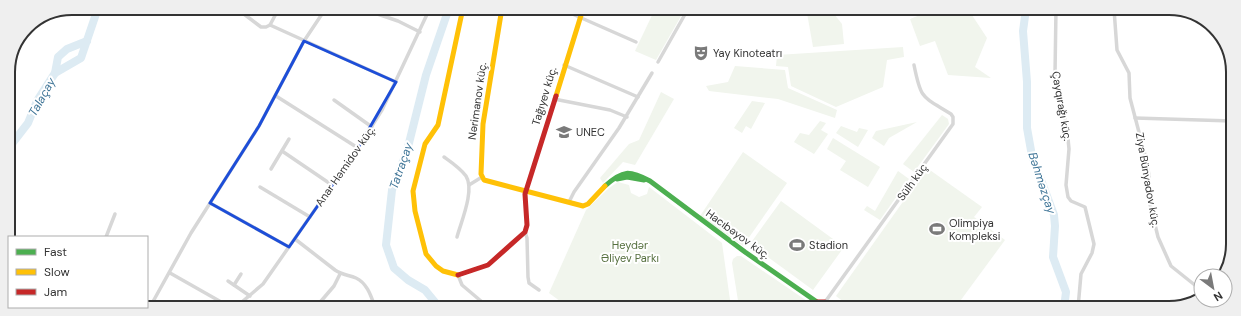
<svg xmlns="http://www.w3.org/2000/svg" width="1241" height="316" viewBox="0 0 1241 316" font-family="'DM Sans',sans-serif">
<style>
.green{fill:#f1f5ed}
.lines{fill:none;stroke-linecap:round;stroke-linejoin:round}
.river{stroke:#ddebf3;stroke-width:8}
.street{stroke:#d7d7d7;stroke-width:3.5}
.fast{stroke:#4caf50;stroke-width:5}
.slow{stroke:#ffc107;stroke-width:5}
.jam{stroke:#c62828;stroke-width:5}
.marked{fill:none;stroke:#1d4ed8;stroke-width:3;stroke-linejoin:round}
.labels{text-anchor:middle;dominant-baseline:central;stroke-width:4;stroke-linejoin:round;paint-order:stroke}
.poi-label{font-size:11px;fill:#333;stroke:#fff;text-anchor:start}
.street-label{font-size:11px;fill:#333;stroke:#fff}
.park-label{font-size:11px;fill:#56703f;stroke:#fff}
.water-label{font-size:12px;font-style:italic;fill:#3f7597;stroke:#fff}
.rim{fill:none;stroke:#333;stroke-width:2}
</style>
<rect width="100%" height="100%" fill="#fff"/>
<g class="green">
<polygon points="655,9 685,9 656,60 635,51"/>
<polygon points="812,9 830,9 842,24 844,44 813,47 807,13"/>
<polygon points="935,9 968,9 987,38 975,67 991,78 948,75 935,41 920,46 910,19"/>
<polygon points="903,47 904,57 887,60 883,87 836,107 791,86 788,67 776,66 777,55"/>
<polygon points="735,66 785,70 788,88 837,110 835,118 778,99 709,91 706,86 728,82"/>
<polygon points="661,92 674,99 635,165 623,162 603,183 600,178 629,144 639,140"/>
<polygon points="752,101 765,103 751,129 746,126 742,133 734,128"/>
<polygon points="942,115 948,119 949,124 914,172 903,164"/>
<polygon points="820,121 826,123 821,130 828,134 814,154 794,142 800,133 809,135"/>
<polygon points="917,122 889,138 884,146 872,138 876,131"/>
<polygon points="841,126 857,132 859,128 868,130 858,147 836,133"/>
<polygon points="833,138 880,167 868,187 840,170 846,161 827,149"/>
<polygon points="743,152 787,183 743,246 700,216"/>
<polygon points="927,168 982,207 974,217 1005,240 955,308 852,308 836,296"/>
<polygon points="898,171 909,179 880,220 864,210 867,206 875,211"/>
<polygon points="618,182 629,185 631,193 639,197 647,194 649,187 722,243 731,307 562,307 564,304 549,293 586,210 609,188"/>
<polygon points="781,201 844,247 813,290 750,244"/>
<polygon points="737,256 741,256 810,303 810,307 739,307 732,263 733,259"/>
</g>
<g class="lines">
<g class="river">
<polyline points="1026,9 1023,31 1027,82 1027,128 1032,156 1054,215 1055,226 1053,257 1066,292 1064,308"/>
<polyline points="55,73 58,57 67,49 87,41"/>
<polyline points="9,150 11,145 28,123 37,101 55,73 81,58 98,8"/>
<polyline points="9,202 9,219"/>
<polyline points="439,307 425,290 408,280 394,268 386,245 392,190 407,151 426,75 449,8"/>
</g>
<g class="street">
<polyline points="236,8 261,27 266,27 270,25 396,82"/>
<polyline points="360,8 398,21 420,32"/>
<polyline points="561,9 636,42"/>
<polyline points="1056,9 1055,74 1067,128 1069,149 1066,185 1068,197 1071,201 1085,207 1094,244 1092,253 1081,274 1078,308"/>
<polyline points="1114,9 1117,50 1129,73 1130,98 1145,155 1149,175 1150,204 1158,237 1171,266 1201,290"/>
<polyline points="270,25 279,8"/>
<polyline points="658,62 688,9"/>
<polyline points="564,65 638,97"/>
<polyline points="276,96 358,148"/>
<polyline points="554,99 610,110 627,117"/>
<polyline points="334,100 372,127"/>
<polyline points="1135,118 1232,121"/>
<polyline points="282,151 332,185"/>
<path d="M 444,157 C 451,162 460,168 466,176 C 475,190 461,222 457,237"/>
<polyline points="1227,160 1232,149"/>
<polyline points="271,169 289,139"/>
<polyline points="469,185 482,177"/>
<polyline points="260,187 310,217"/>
<polyline points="569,202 574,192 619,128 652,73"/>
<polyline points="210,203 289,247"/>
<polyline points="525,232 527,238 528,277 529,283 539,290"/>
<polyline points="106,237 115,214"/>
<path d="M 295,239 L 335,270 C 342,275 349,275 356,278 C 367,283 371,296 375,307"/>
<polyline points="170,273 230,307"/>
<polyline points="458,275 462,285 488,307"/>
<polyline points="228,281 250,296"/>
<polyline points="234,285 241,274"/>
<path d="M 825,302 L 953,124 L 953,117 L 951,114 C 922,96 921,100 914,65"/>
<polyline points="150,307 191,233 259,126 304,41 326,8"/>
<polyline points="236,307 263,284 358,148 382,110 430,8"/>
<polyline points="316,307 334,286 340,274"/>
</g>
<g class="fast">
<polyline points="617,179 627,177 644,180"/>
<path d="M 605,186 C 623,170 629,170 650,181 L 745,252 L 817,302"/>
</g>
<g class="slow">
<polyline points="502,8 483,124 481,174 484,180 583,206 588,204 605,186"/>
<polyline points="556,96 583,9"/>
<polyline points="458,275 443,271 436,266 426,254 415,211 413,191 425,144 438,125 463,8"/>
</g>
<g class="jam">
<polyline points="458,275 488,265 525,232 527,225 525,194 556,96"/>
<polyline points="817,302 825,302 826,308"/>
</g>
</g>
<path class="marked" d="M 304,41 L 396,82 L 358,148 L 289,247 L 210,203 L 259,126 Z"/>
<defs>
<symbol id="theatre-bare" viewBox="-9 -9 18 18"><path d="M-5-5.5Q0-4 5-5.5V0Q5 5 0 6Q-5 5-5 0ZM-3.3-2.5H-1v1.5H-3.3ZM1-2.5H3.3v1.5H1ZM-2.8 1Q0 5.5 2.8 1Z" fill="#7a7a7a" stroke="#fff" stroke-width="2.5" paint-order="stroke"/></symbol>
<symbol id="university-bare" viewBox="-9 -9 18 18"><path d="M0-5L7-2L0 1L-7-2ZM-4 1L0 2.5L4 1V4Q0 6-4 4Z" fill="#7a7a7a" stroke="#fff" stroke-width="2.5" paint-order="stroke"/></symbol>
<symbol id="stadium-bare" viewBox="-9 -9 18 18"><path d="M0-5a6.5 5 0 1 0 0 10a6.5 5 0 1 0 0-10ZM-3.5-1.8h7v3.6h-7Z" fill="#7a7a7a" stroke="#fff" stroke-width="2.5" paint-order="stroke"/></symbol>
</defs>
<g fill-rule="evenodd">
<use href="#theatre-bare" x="690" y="42" width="22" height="22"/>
<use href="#university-bare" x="553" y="121" width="22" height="22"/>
<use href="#stadium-bare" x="926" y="218" width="22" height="22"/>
<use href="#stadium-bare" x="786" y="234" width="22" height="22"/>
</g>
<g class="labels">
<g class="poi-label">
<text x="713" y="53">Yay Kinoteatrı</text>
<text x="576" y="132">UNEC</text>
<text x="949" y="223">Olimpiya<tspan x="949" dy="13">Kompleksi</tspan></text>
<text x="809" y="245">Stadion</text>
</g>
<g class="street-label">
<text transform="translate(544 96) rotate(-73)">Tağıyev küç.</text>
<text transform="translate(477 101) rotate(-82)">Nərimanov küç.</text>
<text transform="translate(1062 106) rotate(80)">Çayqırağı küç.</text>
<text transform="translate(345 166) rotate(-55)">Anar Həmidov küç.</text>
<text transform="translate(1148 180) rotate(80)">Ziya Bünyadov küç.</text>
<text transform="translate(912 182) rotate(-54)">Sülh küç</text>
<text transform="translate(738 234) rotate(36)">Hacıbəyov küç.</text>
</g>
<g class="park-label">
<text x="630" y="245">Heydər<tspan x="630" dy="13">Əliyev Parkı</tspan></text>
</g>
<g class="water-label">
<text transform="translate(42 97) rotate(-61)">Talaçay</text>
<text transform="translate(401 166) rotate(-71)">Tatraçay</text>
<text transform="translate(1042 183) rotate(72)">Bəhməzçay</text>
</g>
</g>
<path d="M0 0H1241V316H0ZM72 15H1169A57 57 0 0 1 1226 72V244A57 57 0 0 1 1169 301H72A57 57 0 0 1 15 244V72A57 57 0 0 1 72 15Z" fill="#efefef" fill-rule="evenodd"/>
<path class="rim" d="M72 15H1169A57 57 0 0 1 1226 72V244A57 57 0 0 1 1169 301H72A57 57 0 0 1 15 244V72A57 57 0 0 1 72 15Z"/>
<rect x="8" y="236" width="140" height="72" fill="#ffffff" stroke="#adadad"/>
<rect x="16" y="249" width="20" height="6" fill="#4caf50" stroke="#adadad"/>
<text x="44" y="256" font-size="12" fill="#333333">Fast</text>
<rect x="16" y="269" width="20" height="6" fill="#ffc107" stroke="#adadad"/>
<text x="44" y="276" font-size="12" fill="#333333">Slow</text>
<rect x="16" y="289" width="20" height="6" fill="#c62828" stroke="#adadad"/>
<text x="44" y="296" font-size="12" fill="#333333">Jam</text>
<g transform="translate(1213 288) rotate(148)"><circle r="19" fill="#ffffff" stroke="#adadad"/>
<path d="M0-3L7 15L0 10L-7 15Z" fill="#7a7a7a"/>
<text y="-6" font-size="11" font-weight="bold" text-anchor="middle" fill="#333333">N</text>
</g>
</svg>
